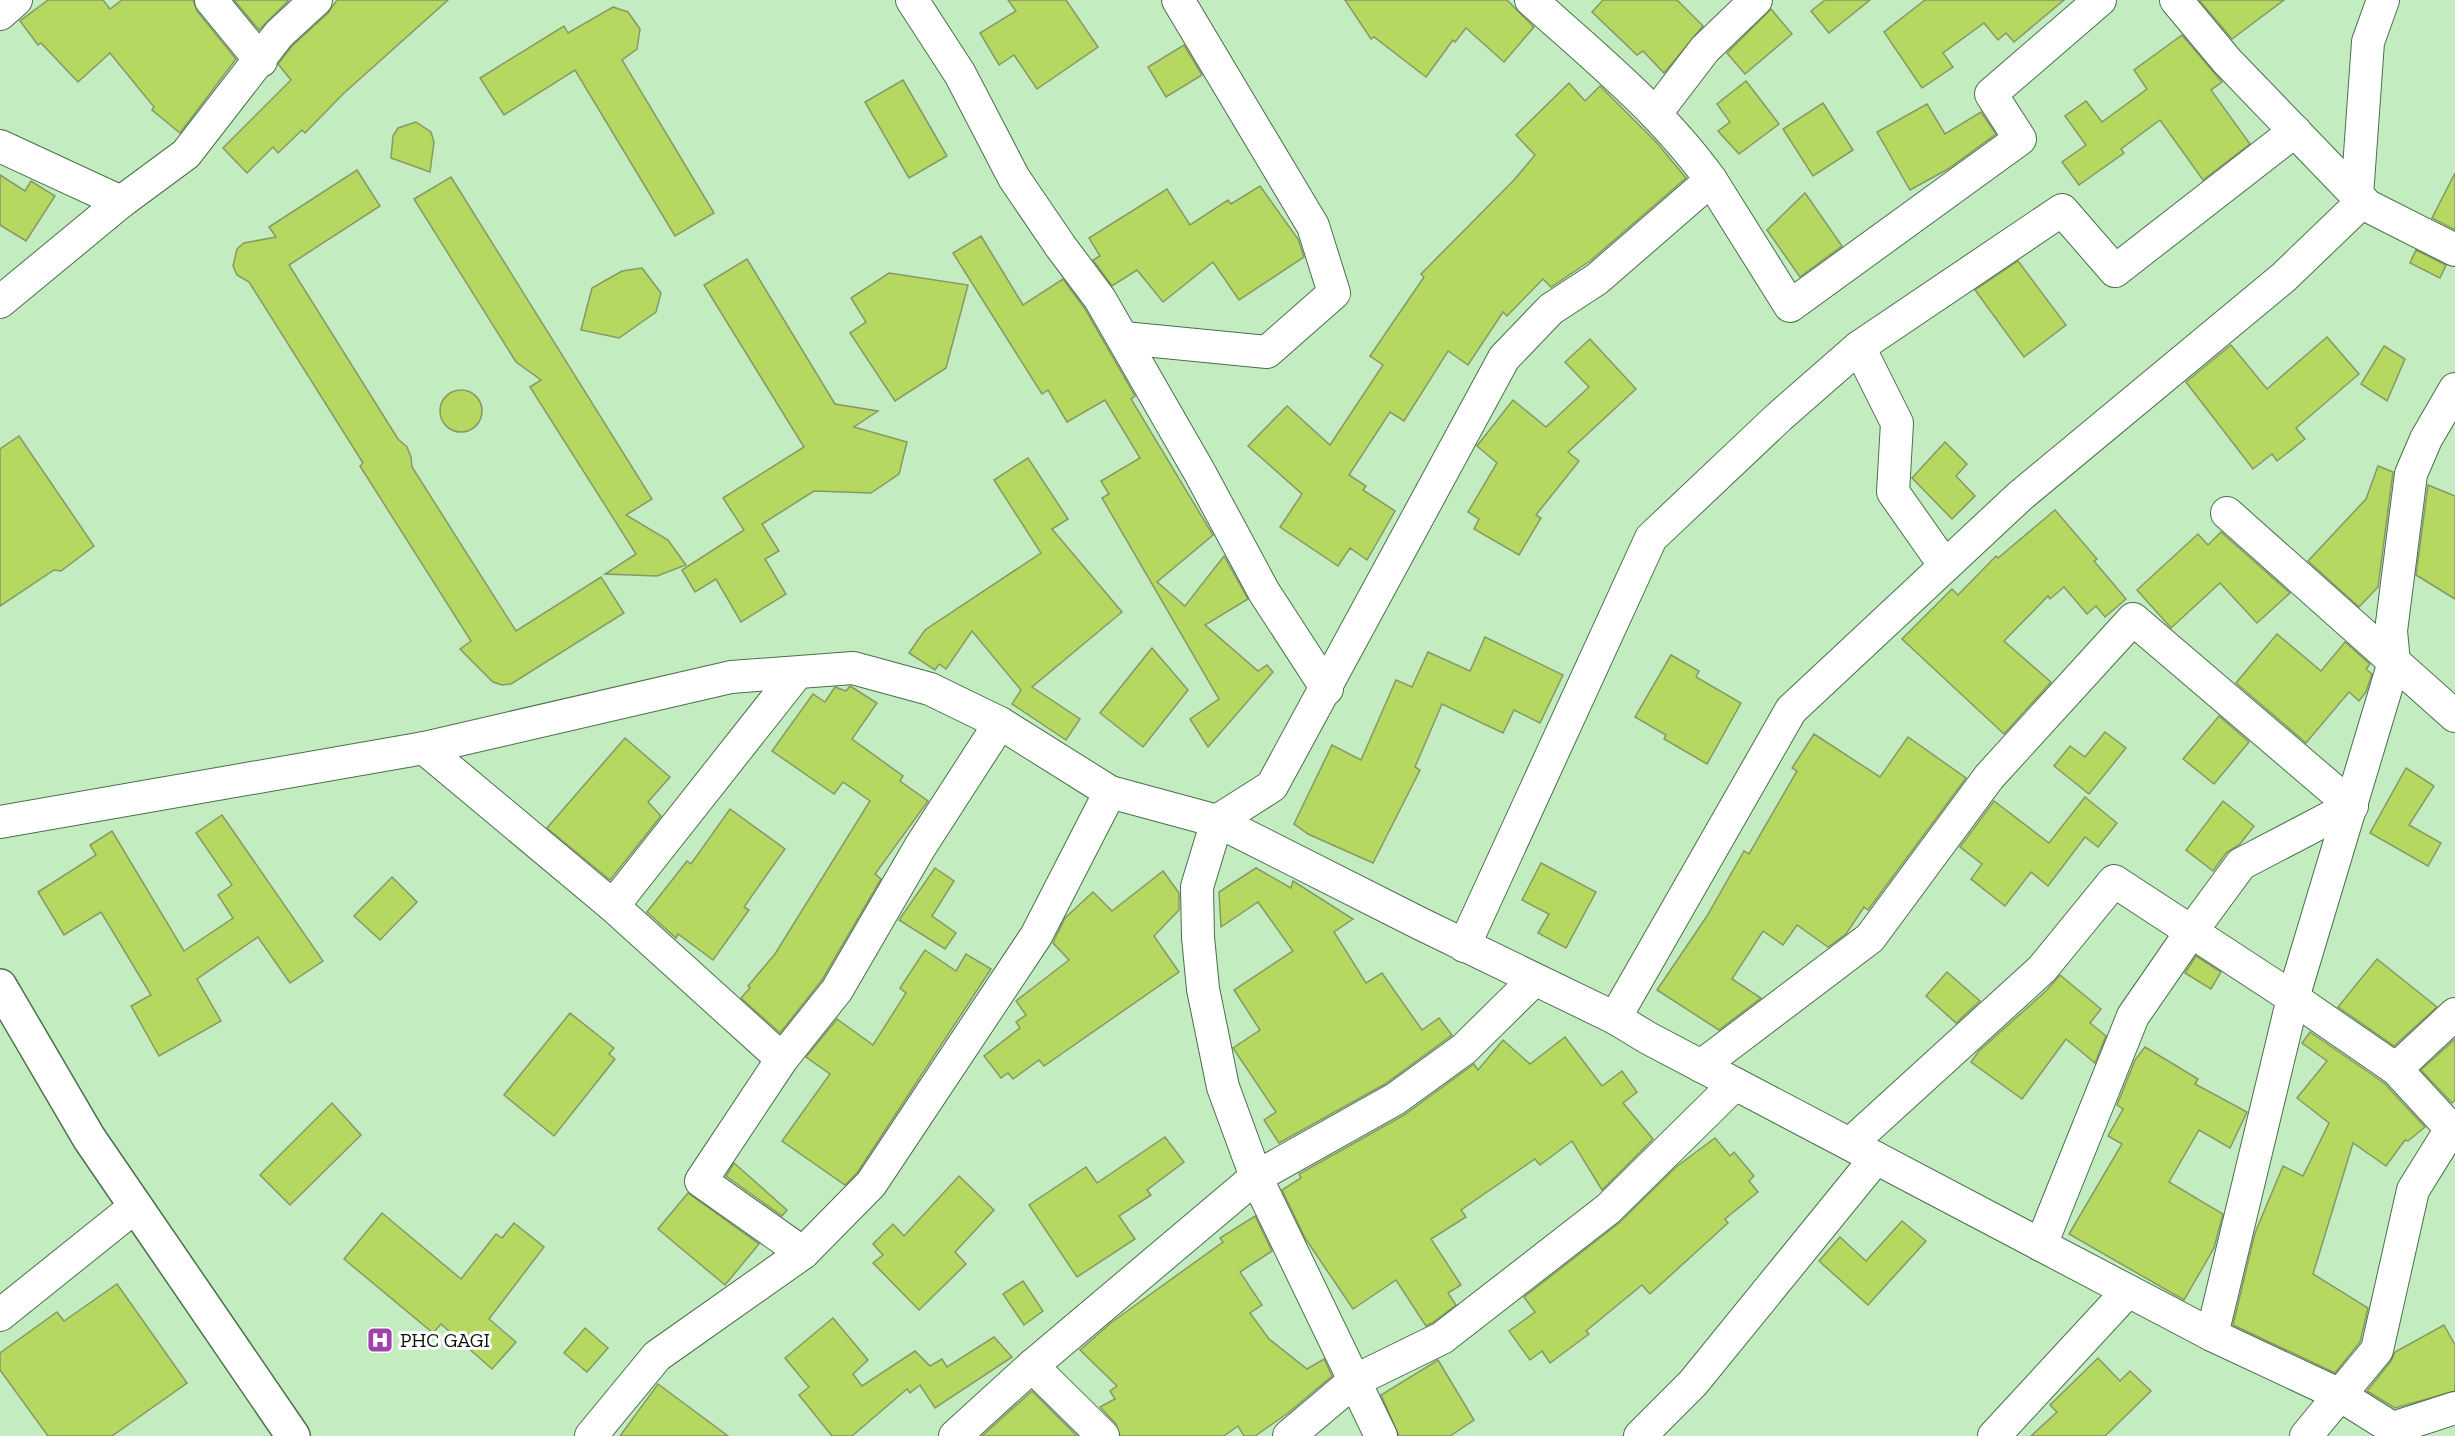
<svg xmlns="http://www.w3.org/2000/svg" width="2455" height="1436" viewBox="0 0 2455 1436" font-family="'Zilla Slab',serif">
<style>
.building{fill:#b5d861;stroke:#879865;stroke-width:1.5}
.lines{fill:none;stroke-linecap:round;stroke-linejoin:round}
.minor-casing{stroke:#4a7049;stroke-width:34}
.tertiary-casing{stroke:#4a7049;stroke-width:36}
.minor{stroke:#fff;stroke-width:32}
.tertiary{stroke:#fff;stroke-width:33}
.labels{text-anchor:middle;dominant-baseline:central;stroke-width:6;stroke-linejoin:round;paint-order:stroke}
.poi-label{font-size:20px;fill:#051204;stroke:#fff;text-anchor:start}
</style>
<rect width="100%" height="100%" fill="#c3edc1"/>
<g class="building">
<polygon points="48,0 103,0 110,9 122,0 193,0 197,11 236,59 180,133 152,110 154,107 110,53 78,82 41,43 38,45 20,21"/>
<polygon points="234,0 289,0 259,30"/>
<polygon points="337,0 448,0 343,94 305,133 302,130 278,153 273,147 247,173 223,148 291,80 278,64 292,46 328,13"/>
<polygon points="1008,0 1066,0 1098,47 1037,89 1014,55 999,65 980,33 1016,11"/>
<polygon points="1345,0 1507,0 1534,27 1504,62 1466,28 1455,42 1453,40 1426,77 1374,37 1371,39"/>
<polygon points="1603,0 1677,0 1703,26 1664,73 1643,51 1637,55 1592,12"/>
<polygon points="1825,0 1870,0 1829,33 1811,11"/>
<polygon points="1925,0 2064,0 2014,42 2006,33 1998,40 1984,23 1943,53 1953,67 1922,88 1884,32"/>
<polygon points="2199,0 2284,0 2232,39"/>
<polygon points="613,7 628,12 640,29 637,49 622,60 714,213 675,236 575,70 504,115 480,78 564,26 568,33"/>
<polygon points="1771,9 1792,34 1745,74 1727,53"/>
<polygon points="2182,35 2222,82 2211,90 2250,144 2203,180 2160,120 2121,149 2124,153 2079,185 2062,162 2086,145 2065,116 2086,101 2102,122 2147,89 2134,70"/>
<polygon points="1184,45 1202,75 1166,97 1148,67"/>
<polygon points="903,80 947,156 909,178 865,102"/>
<polygon points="1746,81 1779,124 1739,154 1718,131 1730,122 1717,104"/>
<polygon points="1569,83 1585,101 1600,86 1657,143 1686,178 1590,261 1551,287 1543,279 1507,316 1503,312 1468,365 1448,351 1404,421 1390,412 1349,475 1366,486 1363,490 1395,511 1367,560 1350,548 1338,566 1280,527 1302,494 1248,446 1287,406 1330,445 1383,365 1370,356 1424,277 1421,274 1514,180 1535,155 1516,135"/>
<polygon points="1823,103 1853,150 1813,176 1783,129"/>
<polygon points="1927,104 1945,134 1981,112 1996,134 1948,169 1910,190 1877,132"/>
<polygon points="416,122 431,132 434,142 430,172 391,158 393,136 398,128"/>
<polygon points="357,170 380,206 289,265 398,439 407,447 411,457 412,467 516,631 601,577 624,613 511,684 502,685 493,682 460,649 471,641 360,466 363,463 249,282 237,275 233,266 237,249 244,243 276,237 269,227"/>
<polygon points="2455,173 2455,230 2432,218"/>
<polygon points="0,175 25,191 31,181 55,196 26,241 0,225"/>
<polygon points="451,177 652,499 626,515 668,540 686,565 657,576 605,574 636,554 530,387 541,380 516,362 414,199"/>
<polygon points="1260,186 1298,239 1304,257 1239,300 1213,262 1163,302 1137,270 1112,286 1093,260 1100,256 1089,238 1167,189 1190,225 1228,200 1231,204"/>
<polygon points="1805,193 1842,246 1800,277 1767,230"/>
<polygon points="981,236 1023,305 1063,279 1085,309 1135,396 1131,399 1213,535 1157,582 1185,606 1224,556 1248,599 1205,625 1258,671 1267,665 1273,672 1208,747 1190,719 1219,699 1102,498 1109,494 1101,481 1140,458 1105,400 1067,422 1048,390 1042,394 953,253"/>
<polygon points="2416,250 2446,265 2440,278 2410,263"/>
<polygon points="747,259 835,404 878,411 854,427 907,442 899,474 871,493 814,491 762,524 779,551 765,559 786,594 741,622 716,579 695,592 682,570 744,530 723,498 804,447 704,285"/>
<polygon points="2018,261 2066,325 2024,357 1975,290"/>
<polygon points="642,268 661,293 656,312 619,338 581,330 592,288 622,271"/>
<polygon points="889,273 968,285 946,368 895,401 850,333 866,322 851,298"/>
<polygon points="2327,337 2359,374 2296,428 2305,439 2277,461 2272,454 2253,469 2186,382 2231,345 2267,389"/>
<polygon points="1590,339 1636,389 1568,452 1579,461 1536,515 1541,518 1519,555 1474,529 1479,519 1468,512 1497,463 1477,446 1513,400 1546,427 1589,387 1565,362"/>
<polygon points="2384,346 2405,359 2387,401 2361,384"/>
<circle cx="461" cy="411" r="21"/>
<polygon points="19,436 94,546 61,571 54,570 0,606 0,449"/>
<polygon points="1945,442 1967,464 1956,476 1975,496 1952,519 1912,478"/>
<polygon points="1028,458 1068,519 1052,529 1122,612 1032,687 1080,719 1066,740 1012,704 1021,690 972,631 946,669 939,664 935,670 909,653 925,630 1041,553 994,480"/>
<polygon points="2378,466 2393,472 2378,587 2359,607 2308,561 2366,499"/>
<polygon points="2428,485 2455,496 2455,599 2416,575"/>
<polygon points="2055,510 2097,559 2094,561 2126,599 2105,617 2096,606 2087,614 2064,587 2050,599 2048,596 2004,641 2051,682 2004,734 1902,639 1952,589 1958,595 1996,556 1998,558"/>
<polygon points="2221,532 2290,593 2257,623 2220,583 2171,628 2137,590 2198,534 2208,545"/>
<polygon points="2277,634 2321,671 2345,642 2370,664 2366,669 2372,674 2366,692 2359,701 2349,692 2306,743 2236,683"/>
<polygon points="1485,637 1563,675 1540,723 1514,710 1503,733 1442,704 1415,767 1420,770 1373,863 1308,834 1294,824 1332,745 1361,760 1396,680 1412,687 1428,652 1470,671"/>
<polygon points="1152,648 1188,690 1143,747 1100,713"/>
<polygon points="1671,655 1699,671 1696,677 1741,703 1707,764 1664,739 1666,735 1635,717"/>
<polygon points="850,686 877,703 852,739 903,776 900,781 928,801 875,874 881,879 822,980 780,1033 741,998 750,988 748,986 775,954 870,801 843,782 834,794 772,751 813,694 825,702 835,687 846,691"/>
<polygon points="2219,716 2249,742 2214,784 2183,759"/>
<polygon points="2105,732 2126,748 2089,794 2054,766 2070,746 2085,757"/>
<polygon points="1814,734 1880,777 1908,737 1966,778 1868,910 1864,907 1846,934 1828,947 1797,925 1783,945 1763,931 1732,979 1761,998 1719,1030 1657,990 1707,916 1744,851 1749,854 1797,771 1792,768"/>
<polygon points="625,738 670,777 648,802 661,816 610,880 547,828"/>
<polygon points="2406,768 2434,786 2409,825 2441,843 2428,866 2370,833"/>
<polygon points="2085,797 2117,823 2098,847 2085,837 2048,886 2031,872 2005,906 1971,879 1982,864 1960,847 1994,801 2049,843"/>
<polygon points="2223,801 2254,826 2240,844 2226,853 2213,871 2186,850"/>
<polygon points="730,809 785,849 744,907 749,910 713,960 678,934 676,938 647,912 687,861 691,864"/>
<polygon points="222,815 323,961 290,983 258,937 197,979 221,1021 159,1056 131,1006 151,995 101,912 64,935 38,892 96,855 90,845 112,831 184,951 233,918 218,895 232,885 196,833"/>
<polygon points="1541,863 1596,892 1566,948 1538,933 1549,914 1522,900"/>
<polygon points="935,868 954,881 932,916 956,933 945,949 899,920"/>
<polygon points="1256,868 1291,888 1293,881 1353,919 1334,932 1366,983 1382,973 1422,1030 1439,1018 1452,1035 1385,1084 1279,1143 1264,1120 1276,1112 1233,1048 1260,1030 1234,990 1293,951 1258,902 1221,927 1219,892"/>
<polygon points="1163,871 1179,893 1179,910 1154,936 1179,972 1044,1066 1039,1060 1013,1079 1008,1073 1001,1078 984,1056 1020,1028 1016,1022 1026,1015 1016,1001 1069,960 1053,943 1065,918 1093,892 1112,911"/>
<polygon points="392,877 417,902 380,940 354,916"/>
<polygon points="925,950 956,971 966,954 991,969 857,1173 845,1185 782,1141 830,1074 806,1057 837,1019 873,1045 906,993 900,988"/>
<polygon points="2196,956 2221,972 2211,989 2185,973"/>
<polygon points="2377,959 2437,1007 2394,1046 2338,1007"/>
<polygon points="1947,972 1980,1001 1956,1023 1926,996"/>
<polygon points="2060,975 2101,1009 2090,1023 2106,1036 2095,1063 2066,1039 2022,1099 1971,1062 1979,1051 2047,990"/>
<polygon points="570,1013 614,1048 609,1054 615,1059 554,1136 504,1095"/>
<polygon points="2310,1032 2384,1083 2425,1127 2408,1141 2405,1140 2386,1166 2353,1143 2313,1274 2368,1308 2360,1342 2335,1373 2233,1325 2255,1233 2283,1166 2303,1176 2329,1123 2297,1098 2327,1061 2302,1043"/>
<polygon points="1565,1037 1602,1086 1622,1071 1637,1092 1623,1103 1653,1139 1602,1190 1572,1141 1540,1165 1535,1159 1461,1210 1466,1217 1431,1239 1461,1285 1448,1293 1456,1305 1432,1323 1426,1326 1396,1280 1353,1309 1305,1238 1282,1190 1301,1178 1299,1174 1404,1115 1474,1064 1478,1070 1503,1040 1530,1064"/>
<polygon points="2455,1039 2455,1100 2452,1103 2421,1070"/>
<polygon points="2145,1047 2198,1079 2195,1084 2247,1112 2230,1148 2199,1130 2169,1182 2223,1214 2214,1248 2184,1300 2069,1234 2122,1144 2108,1136 2123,1109 2117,1105 2135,1060"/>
<polygon points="332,1103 361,1135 290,1205 260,1175"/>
<polygon points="1165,1137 1184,1162 1147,1190 1151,1195 1119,1216 1135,1239 1077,1277 1029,1205 1086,1167 1097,1183"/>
<polygon points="1715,1138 1730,1156 1734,1152 1754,1176 1749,1181 1758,1192 1725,1219 1728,1223 1650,1294 1642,1285 1586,1331 1589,1334 1550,1363 1542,1351 1530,1360 1509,1331 1535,1312 1524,1297 1619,1223 1676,1167"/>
<polygon points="734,1163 787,1210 782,1216 726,1176"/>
<polygon points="959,1176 994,1210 955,1252 966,1264 919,1310 873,1263 883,1255 873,1244 893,1224 904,1236"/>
<polygon points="688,1193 759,1244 725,1285 658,1229"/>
<polygon points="382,1213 461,1279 496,1234 502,1238 514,1223 544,1247 489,1319 516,1342 492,1369 441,1324 433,1333 344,1259"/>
<polygon points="1255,1216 1272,1251 1240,1272 1262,1305 1250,1313 1269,1339 1307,1369 1324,1359 1332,1376 1288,1413 1255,1436 1244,1436 1238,1426 1224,1436 1120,1436 1116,1424 1100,1407 1115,1399 1110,1391 1117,1386 1080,1350 1112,1322 1223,1242 1220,1238"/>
<polygon points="1902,1221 1926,1241 1868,1305 1819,1261 1840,1237 1866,1261"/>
<polygon points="1023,1281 1043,1311 1024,1325 1003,1294"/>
<polygon points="117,1284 187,1383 112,1436 48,1436 0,1370 0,1353 57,1312 64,1321"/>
<polygon points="833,1318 868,1360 853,1374 862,1386 915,1351 930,1366 942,1359 947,1367 994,1337 1012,1357 935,1408 920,1385 910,1393 907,1389 852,1436 832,1436 799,1395 809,1387 785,1358"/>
<polygon points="2444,1325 2455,1345 2455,1391 2395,1408 2367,1391 2391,1361 2395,1352"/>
<polygon points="585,1328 608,1348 587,1372 564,1353"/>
<polygon points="2098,1358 2120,1381 2130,1371 2151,1391 2105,1436 2031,1436 2057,1412 2050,1405"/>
<polygon points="1438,1360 1474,1420 1450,1436 1399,1436 1381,1395"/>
<polygon points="658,1384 728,1436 620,1436"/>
<polygon points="1032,1391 1077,1436 982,1436"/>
</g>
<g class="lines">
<defs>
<g id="minor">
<polyline points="211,0 261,61"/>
<polyline points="912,0 960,74 1014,178 1061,247 1100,299 1200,473 1264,592 1327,689"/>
<polyline points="2176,0 2227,61 2357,196"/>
<polyline points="2383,0 2368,42 2357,196 2368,206 2455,250"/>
<polyline points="0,14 16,0"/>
<polyline points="1656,113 1705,49 1756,0"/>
<polyline points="0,146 121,202"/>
<polyline points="1711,180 1790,306 2020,139 1991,94 2100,0"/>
<polyline points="0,302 121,202 186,154 279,34 316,0"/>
<polyline points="1124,338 1267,352 1334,293 1313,226 1178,0"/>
<polyline points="2227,513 2455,716"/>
<polyline points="1945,566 1893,492 1897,423 1859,347 2062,210 2115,271 2295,131"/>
<polyline points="424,748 613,906 782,1059"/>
<polyline points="0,822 424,748 731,677 853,668 930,689 1000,723 1110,792 1217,821 1421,924 1615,1018 1648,1038 2212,1335 2338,1394 2405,1436"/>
<polyline points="613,906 797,673"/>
<polyline points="1464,946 1651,538 1779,417 1859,347"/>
<polyline points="1615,1018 1791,710 2020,496 2284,277 2363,201"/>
<polyline points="1701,1066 1870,938 1989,777 2133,619 2352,806 2241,864 2191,932 2133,1016 2041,1245"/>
<polyline points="2396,1069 2455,1014"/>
<polyline points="1850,1144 2042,969 2114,881 2293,998 2396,1069 2455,1133"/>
<polyline points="803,1253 701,1181 782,1059 837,990 920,847 1000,723"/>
<polyline points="0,1315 136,1206"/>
<polyline points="2212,1335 2293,998 2394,662 2391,631 2411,474 2426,439 2455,389"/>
<polyline points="1032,1366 1103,1436"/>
<polyline points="2390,1429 2455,1408"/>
<polyline points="591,1436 657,1356 803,1253 871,1184 1036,936 1110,792"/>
<polyline points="955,1436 1032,1366 1256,1177 1395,1099 1464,1049 1534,980"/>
<polyline points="1289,1436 1354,1381 1442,1338 1608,1209 1735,1084"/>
<path d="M 1381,1436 L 1256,1177 L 1223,1087 L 1203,989 L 1198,937 L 1197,887 L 1217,821 L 1272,786 L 1504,358 L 1551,309 L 1597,279 L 1711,180 C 1661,111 1595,57 1531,0"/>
<polyline points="1640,1436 1693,1383 1876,1158"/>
<polyline points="1994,1436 2128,1291"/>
<polyline points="2306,1436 2377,1350 2413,1190 2451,1129"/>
</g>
<polyline id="tertiary" points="0,986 89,1138 293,1436"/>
</defs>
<use href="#minor" class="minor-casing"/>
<use href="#tertiary" class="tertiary-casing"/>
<use href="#minor" class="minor"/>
<use href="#tertiary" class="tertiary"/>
</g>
<defs>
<symbol id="hospital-square" viewBox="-11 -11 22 22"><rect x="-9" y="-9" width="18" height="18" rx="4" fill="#a042ab" stroke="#fff"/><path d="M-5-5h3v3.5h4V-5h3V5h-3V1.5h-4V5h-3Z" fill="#fff"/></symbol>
</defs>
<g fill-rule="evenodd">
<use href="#hospital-square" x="365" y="1325" width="30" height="30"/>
</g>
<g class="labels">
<g class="poi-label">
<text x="400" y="1340">PHC GAGI</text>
</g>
</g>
</svg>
